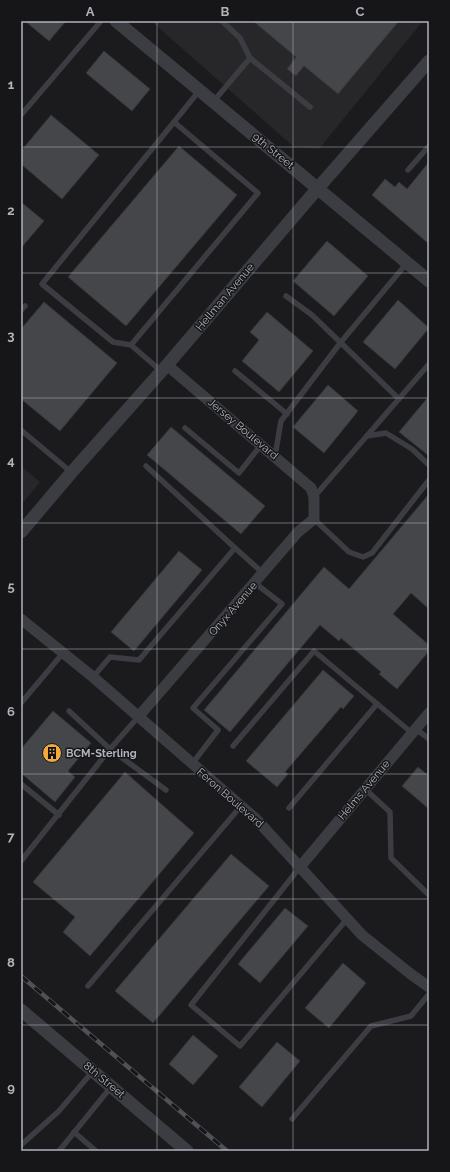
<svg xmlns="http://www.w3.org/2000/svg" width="450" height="1172" viewBox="0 0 450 1172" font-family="Raleway,sans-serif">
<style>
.built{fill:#27272a}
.building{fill:#45464a;stroke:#353539}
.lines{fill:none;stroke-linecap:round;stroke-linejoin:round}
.service{stroke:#3c3d42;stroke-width:5.5}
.minor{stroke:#3c3d42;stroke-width:11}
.tertiary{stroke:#3c3d42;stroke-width:13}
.rail-casing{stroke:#4f5157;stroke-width:4.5}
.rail{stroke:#161618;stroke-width:3;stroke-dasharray:9;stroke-linecap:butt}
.grid{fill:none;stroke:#aeb3bc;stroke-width:1;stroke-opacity:0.55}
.labels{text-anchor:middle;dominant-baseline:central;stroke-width:3;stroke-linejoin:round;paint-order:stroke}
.street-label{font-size:11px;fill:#aeb3bc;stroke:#161618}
.poi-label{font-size:11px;font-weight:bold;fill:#aeb3bc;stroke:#161618;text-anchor:start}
.neatline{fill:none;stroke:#aeb3bc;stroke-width:1.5}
.grid-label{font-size:13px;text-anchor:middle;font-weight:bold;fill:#aeb3bc}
</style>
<rect width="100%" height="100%" fill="#1b1b1d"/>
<g class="built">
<polygon points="151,21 423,21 319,149 294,147"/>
<polygon points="21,466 40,482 21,505"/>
</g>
<g class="building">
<polygon points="25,21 66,21 49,41"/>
<polygon points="253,21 399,21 338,94 304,66 296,76 287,69 296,57"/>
<polygon points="104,51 150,89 132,111 86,73"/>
<polygon points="51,115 99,155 62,199 21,164 21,151"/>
<polygon points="179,146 237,195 126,326 68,277"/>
<polygon points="429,162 429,244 372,195 385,179 395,187 399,182 407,189"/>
<polygon points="21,202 44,221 21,248"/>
<polygon points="327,241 368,276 334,316 293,281"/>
<polygon points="398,300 429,328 395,369 363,342"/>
<polygon points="44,302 117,363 60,431 21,399 21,329"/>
<polygon points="267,312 313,351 279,392 242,361 259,340 250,332"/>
<polygon points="328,385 358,411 324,453 293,427"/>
<polygon points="429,396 429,456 399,432"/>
<polygon points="171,427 265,506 241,534 147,455"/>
<polygon points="429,494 429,609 411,593 393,614 429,645 429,651 397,689 379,674 381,672 341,638 339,641 320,625 230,732 204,710 324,567 349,589"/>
<polygon points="179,551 202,570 134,651 111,632"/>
<polygon points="323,670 354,696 343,709 341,707 285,772 288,774 277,787 246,761"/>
<polygon points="53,711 91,743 68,771 75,777 55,802 21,773 21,749"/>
<polygon points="418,767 429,776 429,809 402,786"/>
<polygon points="125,772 194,833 90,956 63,932 75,917 33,882"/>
<polygon points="231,854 269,886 153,1023 115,991"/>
<polygon points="285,908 308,926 260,983 238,964"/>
<polygon points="343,963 366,983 329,1028 305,1008"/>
<polygon points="193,1035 218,1056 193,1085 169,1064"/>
<polygon points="277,1042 300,1061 262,1107 239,1087"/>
</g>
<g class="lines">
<g class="service">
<polyline points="222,21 240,38 250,58"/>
<polyline points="213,102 250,58 310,107"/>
<polyline points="21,115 101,21"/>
<polyline points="408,170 429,146"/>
<polyline points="286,296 312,315 399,399"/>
<polyline points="21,310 25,306"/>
<polyline points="131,345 113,342 42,284 174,122"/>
<polyline points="161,371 131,345 258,193 174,122 199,91"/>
<polyline points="235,371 287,414"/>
<polyline points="185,428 239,473 261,445"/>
<polyline points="21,430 71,472"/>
<polyline points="367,436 386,433 412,449 429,465"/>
<polyline points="275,456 281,421 341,342 407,263"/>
<polyline points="146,466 235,548"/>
<polyline points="314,497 429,364"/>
<polyline points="314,519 349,552 363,557 372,553 429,480"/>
<polyline points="93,677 110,657 139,660 235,548 263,573"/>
<polyline points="21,703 63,653"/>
<polyline points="69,711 110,749 166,790"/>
<polyline points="416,729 429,739"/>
<polyline points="233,746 314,651 412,733"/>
<polyline points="192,764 218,730 193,708 282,604 255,583"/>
<polyline points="21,784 59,815"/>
<polyline points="365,789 390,812 391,858 429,895"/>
<polyline points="289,808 377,704"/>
<polyline points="21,861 110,749 139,716"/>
<polyline points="300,867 191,1005 240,1046 347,919"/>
<polyline points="88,986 241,806"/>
<polyline points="292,1119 371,1026 411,1016 429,994"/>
<polyline points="74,1132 96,1151"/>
<polyline points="21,1145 59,1111 93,1071"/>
<polyline points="59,1151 111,1087"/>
</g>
<g class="minor">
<polyline points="21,619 93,677 256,819 362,935 412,975 429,987"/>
<polyline points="139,716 298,532 314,519 314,497 311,488 167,365"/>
<polyline points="300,867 429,713"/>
</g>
<g class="tertiary">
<path d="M 116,21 C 220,108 325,194 429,281"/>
<polyline points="21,532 71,473 167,365 318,188 429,61"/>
<polyline points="21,1010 187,1151"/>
</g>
<defs>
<polyline id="rail" points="21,976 227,1151"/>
</defs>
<use href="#rail" class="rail-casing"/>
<use href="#rail" class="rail"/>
</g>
<path class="grid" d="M 157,21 L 157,1151M 293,21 L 293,1151M 21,147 L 429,147M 21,273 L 429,273M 21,398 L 429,398M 21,523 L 429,523M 21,649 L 429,649M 21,774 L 429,774M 21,899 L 429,899M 21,1025 L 429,1025"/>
<defs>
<symbol id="building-disc" viewBox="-11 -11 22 22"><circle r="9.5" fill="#f2a93e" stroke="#161618"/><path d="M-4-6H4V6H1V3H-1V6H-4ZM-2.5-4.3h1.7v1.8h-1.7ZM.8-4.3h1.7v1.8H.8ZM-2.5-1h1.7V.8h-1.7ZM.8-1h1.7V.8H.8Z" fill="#111"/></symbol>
</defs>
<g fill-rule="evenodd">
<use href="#building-disc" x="41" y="742" width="22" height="22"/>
</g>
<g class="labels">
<g class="street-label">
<text transform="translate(273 151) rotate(39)">9th Street</text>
<text transform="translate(225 297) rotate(-50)">Hellman Avenue</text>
<text transform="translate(243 429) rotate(40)">Jersey Boulevard</text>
<text transform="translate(233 609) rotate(-49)">Onyx Avenue</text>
<text transform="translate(364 790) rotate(-50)">Helms Avenue</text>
<text transform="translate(230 798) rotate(41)">Feron Boulevard</text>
<text transform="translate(104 1080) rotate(40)">8th Street</text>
</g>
<g class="poi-label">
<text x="66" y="753">BCM-Sterling</text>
</g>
</g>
<rect width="450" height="1172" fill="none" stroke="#161618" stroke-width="44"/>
<rect x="22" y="22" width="406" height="1128" class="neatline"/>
<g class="grid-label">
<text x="90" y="16">A</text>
<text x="225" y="16">B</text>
<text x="360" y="16">C</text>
<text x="11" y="89">1</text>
<text x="11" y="215">2</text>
<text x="11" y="340">3</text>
<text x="11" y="465">4</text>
<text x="11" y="591">5</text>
<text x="11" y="716">6</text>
<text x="11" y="841">7</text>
<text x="11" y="967">8</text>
<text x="11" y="1092">9</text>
</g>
</svg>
